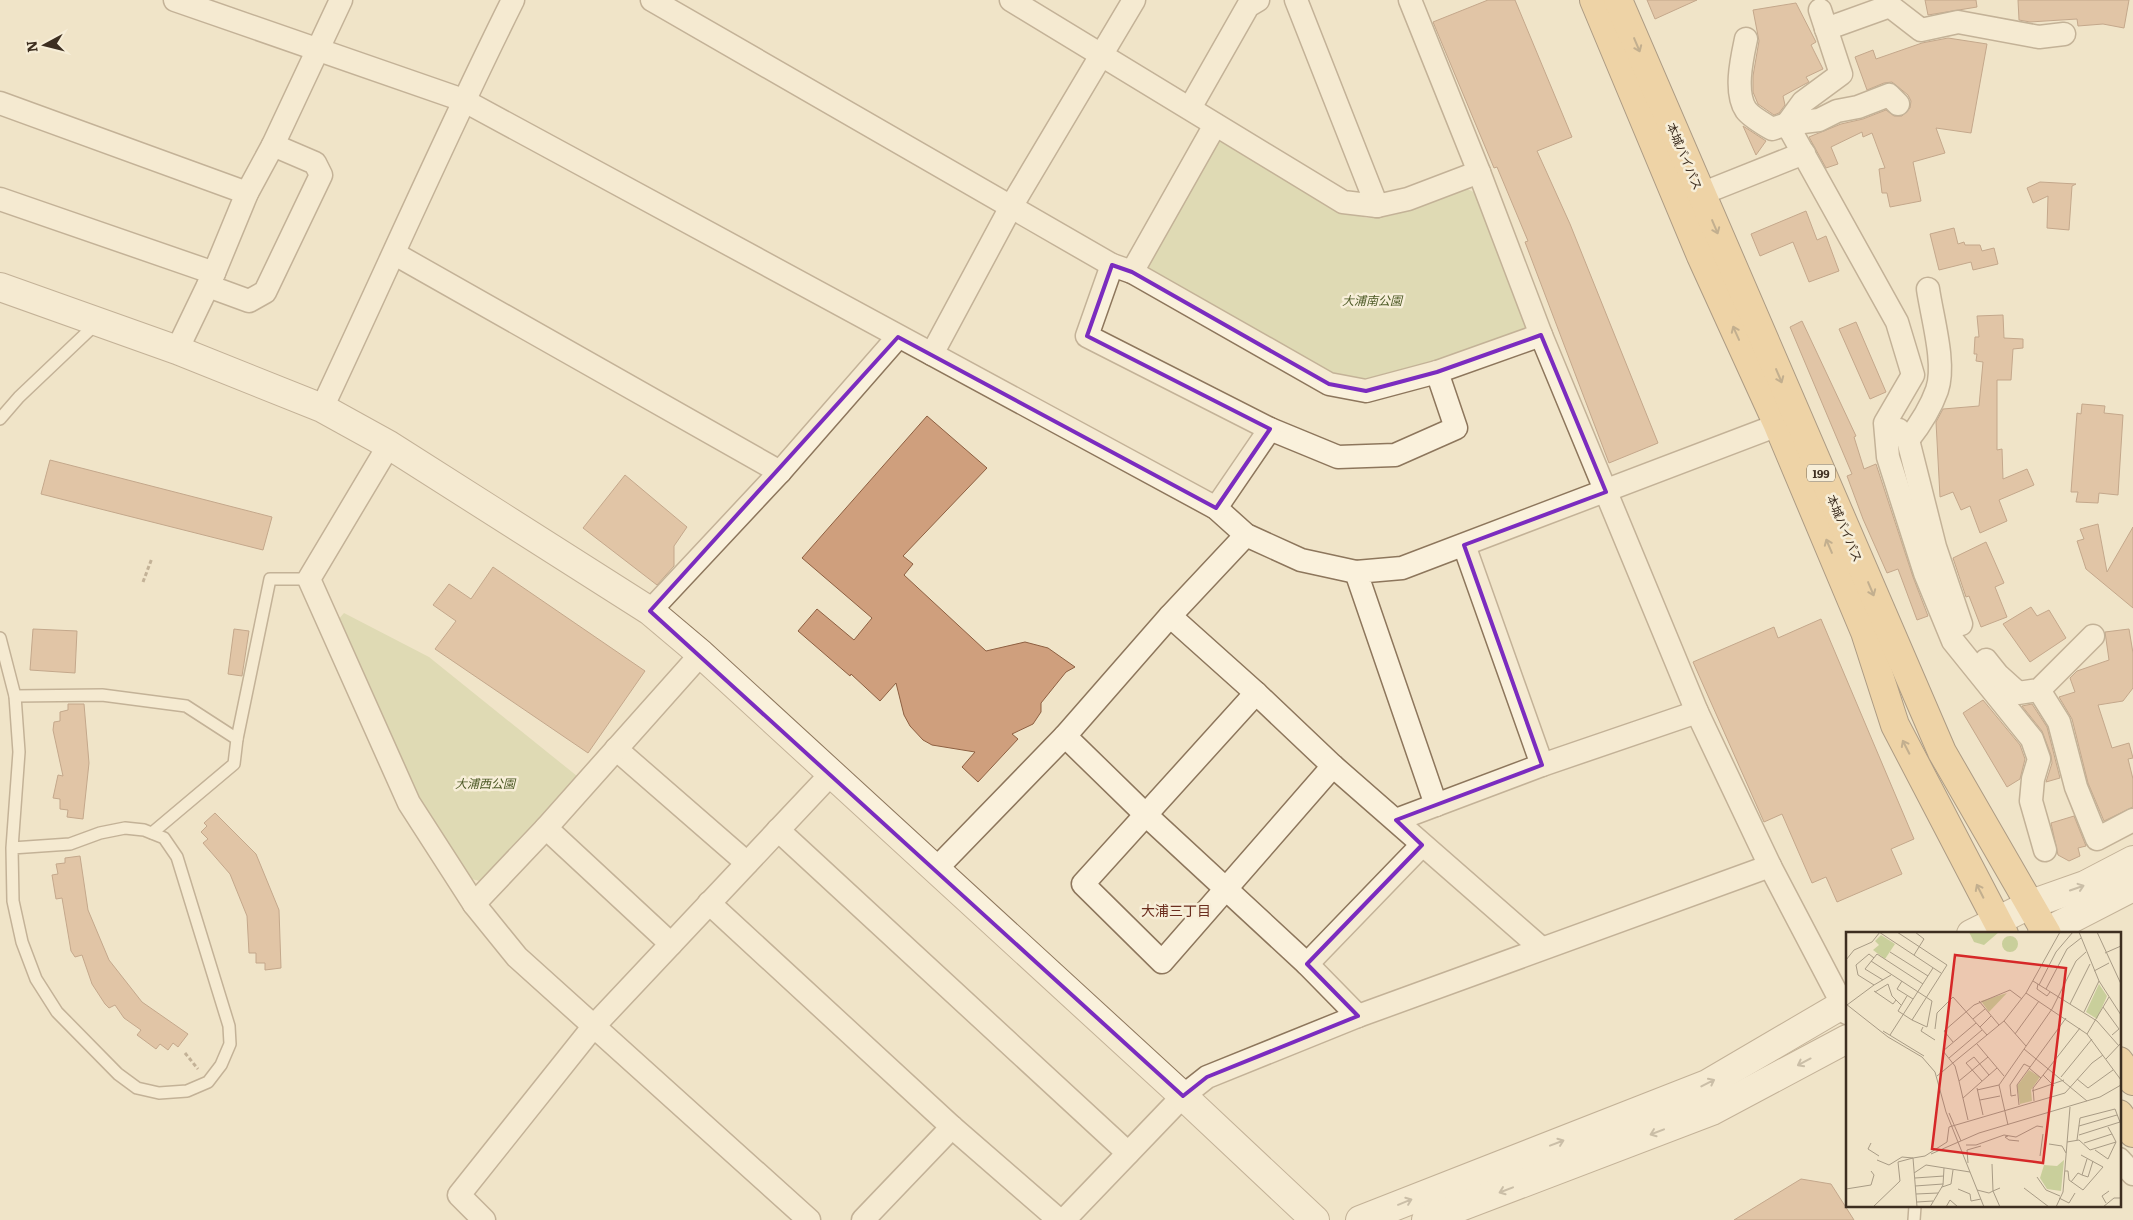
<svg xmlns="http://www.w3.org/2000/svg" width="2133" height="1220" viewBox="0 0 2133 1220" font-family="Literata,'Noto Sans JP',serif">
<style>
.green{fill:#c9cf9b}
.building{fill:#cf9f7d;stroke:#8d5f41}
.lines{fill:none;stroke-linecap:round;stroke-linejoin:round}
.service-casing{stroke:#8d765c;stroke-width:14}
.minor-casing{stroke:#8d765c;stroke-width:25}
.tertiary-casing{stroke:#8d765c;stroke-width:30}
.trunk-casing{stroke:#5b4430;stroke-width:30}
.path{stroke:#8d765c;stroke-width:3;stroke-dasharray:4 2.5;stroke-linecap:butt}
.service{stroke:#faf1dc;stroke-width:11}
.minor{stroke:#faf1dc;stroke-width:22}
.tertiary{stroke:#faf1dc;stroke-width:28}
.trunk{stroke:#eabe7c;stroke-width:28}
.oneway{stroke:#8b6f49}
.oneway2{stroke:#9c907e}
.marked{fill:none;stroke:#7b2cbf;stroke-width:4;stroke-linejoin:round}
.labels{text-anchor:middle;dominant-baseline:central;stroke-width:5;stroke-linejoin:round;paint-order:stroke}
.shield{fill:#f7eed8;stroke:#756857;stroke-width:1}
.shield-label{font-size:11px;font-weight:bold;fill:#3d2e20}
.street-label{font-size:12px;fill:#3d2e20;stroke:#f7eed8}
.park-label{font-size:12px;font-style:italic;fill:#4d5a26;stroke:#f7eed8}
.neighbourhood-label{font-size:14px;fill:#6b2e1e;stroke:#f7eed8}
.inset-road{fill:none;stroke:#a89b85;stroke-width:1}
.view{fill:#d62828;fill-opacity:0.15;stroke:#d62828;stroke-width:2.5}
.inset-edge{fill:none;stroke:#3d2e20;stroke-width:2.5}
</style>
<rect width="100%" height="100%" fill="#f0e4c8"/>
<g class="green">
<polygon points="1221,140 1345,212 1367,218 1394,215 1467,189 1476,193 1528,322 1524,331 1403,376 1366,383 1334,376 1149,272 1145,263 1213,144"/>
<polygon points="344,613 429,657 577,776 484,882 467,878 409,786 337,621"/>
</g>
<g class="building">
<polygon points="1488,0 1515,0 1572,137 1537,151 1570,224 1658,443 1609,463 1525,242 1528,241 1497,167 1494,168 1433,22"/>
<polygon points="1647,0 1697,0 1655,19"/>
<polygon points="1925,0 1976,0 1977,7 1928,15"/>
<polygon points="2018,0 2129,0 2124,28 2103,24 2078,26 2077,19 2030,22 2019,20"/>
<polygon points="1796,3 1816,42 1811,45 1823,69 1806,77 1809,82 1805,84 1783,96 1785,105 1779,113 1774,115 1758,104 1753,92 1753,76 1759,41 1753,10"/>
<polygon points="1948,38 1987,44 1971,133 1936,128 1945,153 1913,162 1921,201 1890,207 1887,193 1882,193 1879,169 1885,168 1872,133 1863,137 1862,132 1831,147 1838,164 1826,168 1809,137 1841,124 1863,119 1886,110 1894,116 1902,116 1910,108 1911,101 1908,95 1892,82 1884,83 1867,90 1855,57 1873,50 1876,59 1922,43"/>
<polygon points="1743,126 1766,141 1756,155"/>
<polygon points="2040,182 2076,184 2072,186 2069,230 2047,228 2048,196 2033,203 2027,188"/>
<polygon points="1806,211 1817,240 1826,236 1839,271 1809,282 1793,242 1760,256 1751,234"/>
<polygon points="1954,228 1958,244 1964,242 1965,245 1980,245 1982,251 1994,248 1998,264 1973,270 1971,262 1939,270 1930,234"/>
<polygon points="2003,315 2004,338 2023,339 2023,348 2013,349 2011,380 1997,380 1997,450 2002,449 2003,479 2027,469 2034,485 1999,500 2007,521 1980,533 1970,506 1961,510 1953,492 1940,497 1936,422 1943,409 1979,406 1983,362 1976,361 1977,354 1974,354 1975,337 1979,337 1977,316"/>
<polygon points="1802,321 1856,436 1854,437 1864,469 1876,464 1913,577 1928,616 1917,620 1898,569 1887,573 1863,519 1847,476 1852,474 1790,327"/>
<polygon points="1856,322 1886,392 1870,399 1839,329"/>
<polygon points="2082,404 2105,406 2104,413 2123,415 2118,495 2099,493 2098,503 2076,502 2078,492 2071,492 2077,413 2081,414"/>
<polygon points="927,416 987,468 903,556 913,564 904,575 986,651 1025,642 1048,648 1075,667 1066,672 1041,703 1041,712 1033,724 1012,734 1018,739 978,782 962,767 975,752 932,745 923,740 910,726 904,715 896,683 880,701 851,674 850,676 798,631 817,609 854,640 872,618 802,558"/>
<polygon points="50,460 272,517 263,550 41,494"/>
<polygon points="625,475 687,527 674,546 674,566 657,585 583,528"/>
<polygon points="2098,524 2107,572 2133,527 2133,608 2086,569 2077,541 2084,539 2080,529"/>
<polygon points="1986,542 2004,583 1995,587 2007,617 1981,627 1969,596 1966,597 1953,558"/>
<polygon points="493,567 645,671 588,753 435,649 456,621 433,605 449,584 471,599"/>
<polygon points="2031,607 2037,616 2049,610 2066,638 2030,662 2003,624"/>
<polygon points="1821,619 1914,839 1891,849 1902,874 1837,902 1826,877 1812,883 1782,814 1764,822 1693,662 1774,627 1778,638"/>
<polygon points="33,629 77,631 75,673 30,670"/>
<polygon points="234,629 249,631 242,676 228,674"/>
<polygon points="2129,629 2133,653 2133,688 2123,701 2098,705 2112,748 2129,743 2133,758 2128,759 2133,779 2133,807 2104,821 2088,783 2072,719 2059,697 2075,692 2070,678 2077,671 2109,660 2105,632"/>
<polygon points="1983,700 2020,745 2025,759 2020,779 2007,787 1963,713"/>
<polygon points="68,704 84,704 89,763 83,819 67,817 68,810 60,809 60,799 53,798 58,775 63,776 53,730 54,722 60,721 60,712 68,710"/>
<polygon points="2032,704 2047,727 2060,778 2046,782 2052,763 2051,755 2042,731 2022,706"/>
<polygon points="215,813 256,854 279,910 281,968 265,970 265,963 256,963 256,953 249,953 247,916 230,874 203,843 208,839 201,832 207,826 204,823"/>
<polygon points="2074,816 2086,846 2078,848 2080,856 2069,861 2058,855 2051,823"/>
<polygon points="80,856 88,910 109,960 142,1002 188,1034 178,1047 173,1043 168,1050 160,1044 156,1049 137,1035 141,1030 124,1018 115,1005 109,1008 105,1004 92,984 82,955 75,957 71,951 62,898 56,899 52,875 58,874 56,864 65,863 65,858"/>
<polygon points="1801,1179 1831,1184 1854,1220 1734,1220"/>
</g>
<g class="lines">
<defs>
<g id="service">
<polyline points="0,419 19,397 98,322"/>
<polyline points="0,638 15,696 19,752 12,848 13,901 22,942 36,979 57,1012 118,1074 137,1088 159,1093 187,1091 208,1082 221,1065 230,1044 229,1026 177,857 164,838 144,830 125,828 100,833 70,844 12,848"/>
<polyline points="15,696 102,695 186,706 237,739 234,764 152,833"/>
<polyline points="237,739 270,579 309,579"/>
<polyline points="1914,1220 1915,1206"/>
</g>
<g id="minor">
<polyline points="175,0 463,100 1216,508 1246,535 1301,560 1356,572"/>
<polyline points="652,0 1112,265 1132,272 1329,384 1366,391 1437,372 1541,335"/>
<polyline points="1011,0 1343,202 1377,206 1408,199 1479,172"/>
<polyline points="1296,0 1377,206"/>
<polyline points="1410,0 1479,172 1541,335 1697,712 1770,866 1847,1013"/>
<polyline points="1826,29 1890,6 1921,30 1958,22 2039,37 2064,34"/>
<path d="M 1746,39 C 1742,58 1734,92 1746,110 C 1751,117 1764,124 1772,129 L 1787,124 L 1897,322 L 1913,375 L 1885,423 L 1888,457 L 1925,573 L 1953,641 L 2032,739 L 2039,759 L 2033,779 L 2031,801 L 2045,850"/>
<polyline points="0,103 247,193"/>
<polyline points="1190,108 1248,6 1258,0"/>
<polyline points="1787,124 1803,102 1841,74 1820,10"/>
<polyline points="1787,124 1819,120 1837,111 1858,107 1889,95 1898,104"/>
<polyline points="1701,194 1804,153"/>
<polyline points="0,199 214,273"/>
<polyline points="395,254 780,472"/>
<polyline points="1112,265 1087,336 1270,429 1338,457 1395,455 1456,428 1437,372"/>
<polyline points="1132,272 1215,125"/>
<polyline points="208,286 249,301 265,292 321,175 315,163 273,145"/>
<polyline points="177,350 214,273 247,193 273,145 341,0"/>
<polyline points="932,354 1012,205 1134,0"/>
<path d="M 322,408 C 386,272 446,134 513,0"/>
<path d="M 1899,430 L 1908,440 C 1919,426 1931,407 1937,390 C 1946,364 1932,317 1928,289"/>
<polyline points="1908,440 1935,547 1961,624"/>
<polyline points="389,445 309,579 409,803 474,904 517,957 809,1220"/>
<polyline points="1216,508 1270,429"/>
<polyline points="1464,545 1542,765"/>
<polyline points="650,611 780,472 898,337"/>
<polyline points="1170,616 1256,693 1333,766 1541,948"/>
<polyline points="1986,660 1998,675 2018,693 2039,690 2093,636"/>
<polyline points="2039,690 2059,722 2076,787 2097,839 2133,820"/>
<polyline points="1256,693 1083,884 1162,962 1333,766"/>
<polyline points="1065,736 1146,815 1307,964 1358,1016 1770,866"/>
<polyline points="616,749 747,863"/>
<polyline points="1436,805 1356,572 1402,568 1778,425"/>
<polyline points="1396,820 1542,765 1697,712"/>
<polyline points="546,828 671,944"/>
<polyline points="778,830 1128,1153"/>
<polyline points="935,870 1065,736 1170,616 1246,535"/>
<polyline points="709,903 952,1127 1059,1220"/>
<polyline points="474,904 546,828 701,654"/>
<polyline points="1307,964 1422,845"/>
<polyline points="2119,1159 2133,1174"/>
<polyline points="484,1220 459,1195 593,1027 831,774"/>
<polyline points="863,1220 952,1127"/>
<polyline points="1064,1220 1183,1096 1207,1077 1358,1016"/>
</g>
<g id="tertiary">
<polyline points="0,287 177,350 322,408 389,445 650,611 701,654 1183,1096 1315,1220"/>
<polyline points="1971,934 2031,904 2085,885 2133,860"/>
<polyline points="2042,934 2133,887"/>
<polyline points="1360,1220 1707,1084 1847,1002"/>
<polyline points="1426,1220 1712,1111 1847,1039"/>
</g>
<g id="trunk">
<polyline points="1594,0 1701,256 1778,425 1865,632 1895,725 2004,934"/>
<polyline points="1618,0 1942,752 2047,934"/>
<polyline points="2119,1061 2133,1081"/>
<polyline points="2119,1114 2133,1133"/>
</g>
</defs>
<use href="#service" class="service-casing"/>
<use href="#minor" class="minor-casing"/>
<use href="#tertiary" class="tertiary-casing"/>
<use href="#trunk" class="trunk-casing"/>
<g class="path">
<polyline points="143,582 152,558"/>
<polyline points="185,1053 198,1069"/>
</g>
<use href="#service" class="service"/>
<use href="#minor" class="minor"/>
<use href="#tertiary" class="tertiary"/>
<use href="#trunk" class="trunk"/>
</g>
<defs><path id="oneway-shaft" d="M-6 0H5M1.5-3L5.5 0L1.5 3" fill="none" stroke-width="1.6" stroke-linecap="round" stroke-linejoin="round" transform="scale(1.25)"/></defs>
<g class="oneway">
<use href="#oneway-shaft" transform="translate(1637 45) rotate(67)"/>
<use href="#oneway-shaft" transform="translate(1715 227) rotate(67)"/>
<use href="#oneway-shaft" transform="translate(1736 333) rotate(-114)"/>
<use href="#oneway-shaft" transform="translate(1779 376) rotate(67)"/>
<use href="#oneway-shaft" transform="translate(1829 546) rotate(-113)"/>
<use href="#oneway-shaft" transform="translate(1871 589) rotate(67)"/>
<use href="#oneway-shaft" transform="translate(1906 747) rotate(-117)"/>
<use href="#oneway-shaft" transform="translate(1980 891) rotate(-117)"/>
</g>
<g class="oneway2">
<use href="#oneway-shaft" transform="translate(2077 888) rotate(-19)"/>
<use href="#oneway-shaft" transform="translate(1804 1062) rotate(152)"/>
<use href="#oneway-shaft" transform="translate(1708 1083) rotate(-27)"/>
<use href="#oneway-shaft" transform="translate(1657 1132) rotate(159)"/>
<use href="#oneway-shaft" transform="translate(1557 1143) rotate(-21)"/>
<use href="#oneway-shaft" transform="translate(1506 1190) rotate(159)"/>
<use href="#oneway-shaft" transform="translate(1405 1202) rotate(-22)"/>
</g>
<path d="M0 0H2133V1220H0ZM 1112,265 L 1132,272 L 1329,384 L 1366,391 L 1437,372 L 1541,335 L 1606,492 L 1464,545 L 1542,765 L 1396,820 L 1422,845 L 1307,964 L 1358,1016 L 1207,1077 L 1183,1096 L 650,611 L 898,337 L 1216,508 L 1270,429 L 1087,336 Z" fill="#f0e4c8" fill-opacity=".55" fill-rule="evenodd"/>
<path class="marked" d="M 1112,265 L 1132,272 L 1329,384 L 1366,391 L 1437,372 L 1541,335 L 1606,492 L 1464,545 L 1542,765 L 1396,820 L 1422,845 L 1307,964 L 1358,1016 L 1207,1077 L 1183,1096 L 650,611 L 898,337 L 1216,508 L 1270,429 L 1087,336 Z"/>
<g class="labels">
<rect class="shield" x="1807" y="464.5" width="28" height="17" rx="4"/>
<g class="shield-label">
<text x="1821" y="473">199</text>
</g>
<g class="street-label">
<text transform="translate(1685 156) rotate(67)">本城バイパス</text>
<text transform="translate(1845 528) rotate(67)">本城バイパス</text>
</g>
<g class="park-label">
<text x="1372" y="300">大浦南公園</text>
<text x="485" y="783">大浦西公園</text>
</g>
<g class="neighbourhood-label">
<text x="1176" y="910">大浦三丁目</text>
</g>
</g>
<g transform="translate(1846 932)">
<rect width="275" height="275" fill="#f0e4c8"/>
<path d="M 153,0 L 138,13 L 128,10 L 123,0 ZM 35,3 L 49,12 L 39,27 L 27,18 L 33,13 L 29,9 ZM156 12a8 8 0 1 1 16 0a8 8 0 1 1-16 0ZM 253,52 L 261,64 L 251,87 L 240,80 ZM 161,61 L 143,80 L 135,69 ZM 183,138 L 194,145 L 185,158 L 186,169 L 174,172 L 171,154 ZM 218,228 L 215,259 L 201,257 L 194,246 L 198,233 L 211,234 Z" fill="#c9cf9b"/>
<path class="inset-road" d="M 33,0 L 95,41M 51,0 L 101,33 L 66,88 L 52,79 L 61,64M 233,0 L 253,49 L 275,83M 251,0 L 275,52M 44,20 L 82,44M 259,21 L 275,14M 68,23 L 78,7 L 69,0M 28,26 L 23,22 L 10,33 L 12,43 L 28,53 L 45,43M 0,28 L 8,18 L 26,10 L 34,0M 25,29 L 86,69 L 81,95 L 66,88M 248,39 L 263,31M 37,48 L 19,37 L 31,22 L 77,52M 56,49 L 51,57 L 67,67M 187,49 L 251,89 L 273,114M 192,52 L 191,57 L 201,64 L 204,60M 193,53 L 210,20 L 227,0M 200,57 L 221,17 L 235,6M 28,59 L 47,72 L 50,68M 29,60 L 42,52 L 46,64 L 55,73M 180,61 L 241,102 L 275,148M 133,69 L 153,93M 0,72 L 42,105 L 76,125 L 89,140 L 100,180 L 138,275M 224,72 L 244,32M 1,73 L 28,53M 257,75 L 273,97 L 266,103M 238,80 L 253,49M 127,87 L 139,77M 158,89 L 180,114M 77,95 L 75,99 L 89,108M 134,95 L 145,84M 89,97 L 91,81 L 107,65 L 141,103M 37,99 L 78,124M 169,102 L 193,69M 241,102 L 263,65M 44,103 L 87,36M 107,110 L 98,99 L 128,73 L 164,58 L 176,67M 131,112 L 158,144M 178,117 L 241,169M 103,126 L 136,98M 260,127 L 275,111M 183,136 L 195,146M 197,143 L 208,154M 91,144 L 158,89 L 180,61 L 214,0M 215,145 L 246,107M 231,147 L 242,156 L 267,138M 113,149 L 109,134 L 97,119 L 130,91M 136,149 L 120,131 L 128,125 L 143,143M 153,153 L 206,77 L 230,29 L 240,20M 131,156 L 137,183M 131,158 L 153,153 L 162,193M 186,159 L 218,148M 170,163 L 165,164 L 164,153 L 178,132 L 184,135M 117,166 L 151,136M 134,168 L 154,164M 188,169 L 187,156 L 234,96M 173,173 L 171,153 L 220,86M 103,181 L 115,209M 122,188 L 113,149 L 142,125M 233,194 L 271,183M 162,204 L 159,205 L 163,208 L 173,209M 231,208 L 234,186 L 269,177 L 274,190 L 233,203M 221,210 L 233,208 L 244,218M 25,211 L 22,217 L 33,224M 238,211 L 266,202 L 262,195M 203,212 L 216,214 L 220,221M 120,213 L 130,213 L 158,203 L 170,205 L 191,194 L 197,195M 244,218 L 270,210 L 266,202M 249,218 L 262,227 L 270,210M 85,222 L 133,201 L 254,165 L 275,153M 194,224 L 197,202M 122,231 L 121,218 L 135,214M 219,239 L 222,239 L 223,248 L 237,258 L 257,235 L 235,223M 68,241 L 80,233 L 124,240M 236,243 L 242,245 L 247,229M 191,245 L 200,258 L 214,264M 69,246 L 98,244M 225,250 L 232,241 L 236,243 L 241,227M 69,254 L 97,252M 96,255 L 105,252 L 107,238M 154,256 L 147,259 L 154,275M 178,256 L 203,275M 0,257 L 25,253 L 28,243 L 25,239M 112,257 L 124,262 L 125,269 L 135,267M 131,258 L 143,261 L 147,259 L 146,232M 70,262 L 92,261M 213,266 L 223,271 L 229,261M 71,270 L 87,269M 260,271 L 256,264 L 263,259M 27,275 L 54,249 L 52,230 L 67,226 L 56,225 L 43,233 L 31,228M 71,275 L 67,226 L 79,224 L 101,210 L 103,195 L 219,161 L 246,131 L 257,123M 84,275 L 97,253 L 98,236M 100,275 L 104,268 L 112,275M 210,275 L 217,260 L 224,175M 257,275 L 268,266 L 275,266"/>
<path class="view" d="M 109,23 L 220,36 L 197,231 L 86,217 Z"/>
<rect width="275" height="275" class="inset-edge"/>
</g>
<g transform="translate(45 45) rotate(263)" stroke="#f7eed8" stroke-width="4" paint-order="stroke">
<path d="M0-4L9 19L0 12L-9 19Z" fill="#3d2e20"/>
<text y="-8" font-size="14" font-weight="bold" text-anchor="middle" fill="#3d2e20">N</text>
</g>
</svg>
